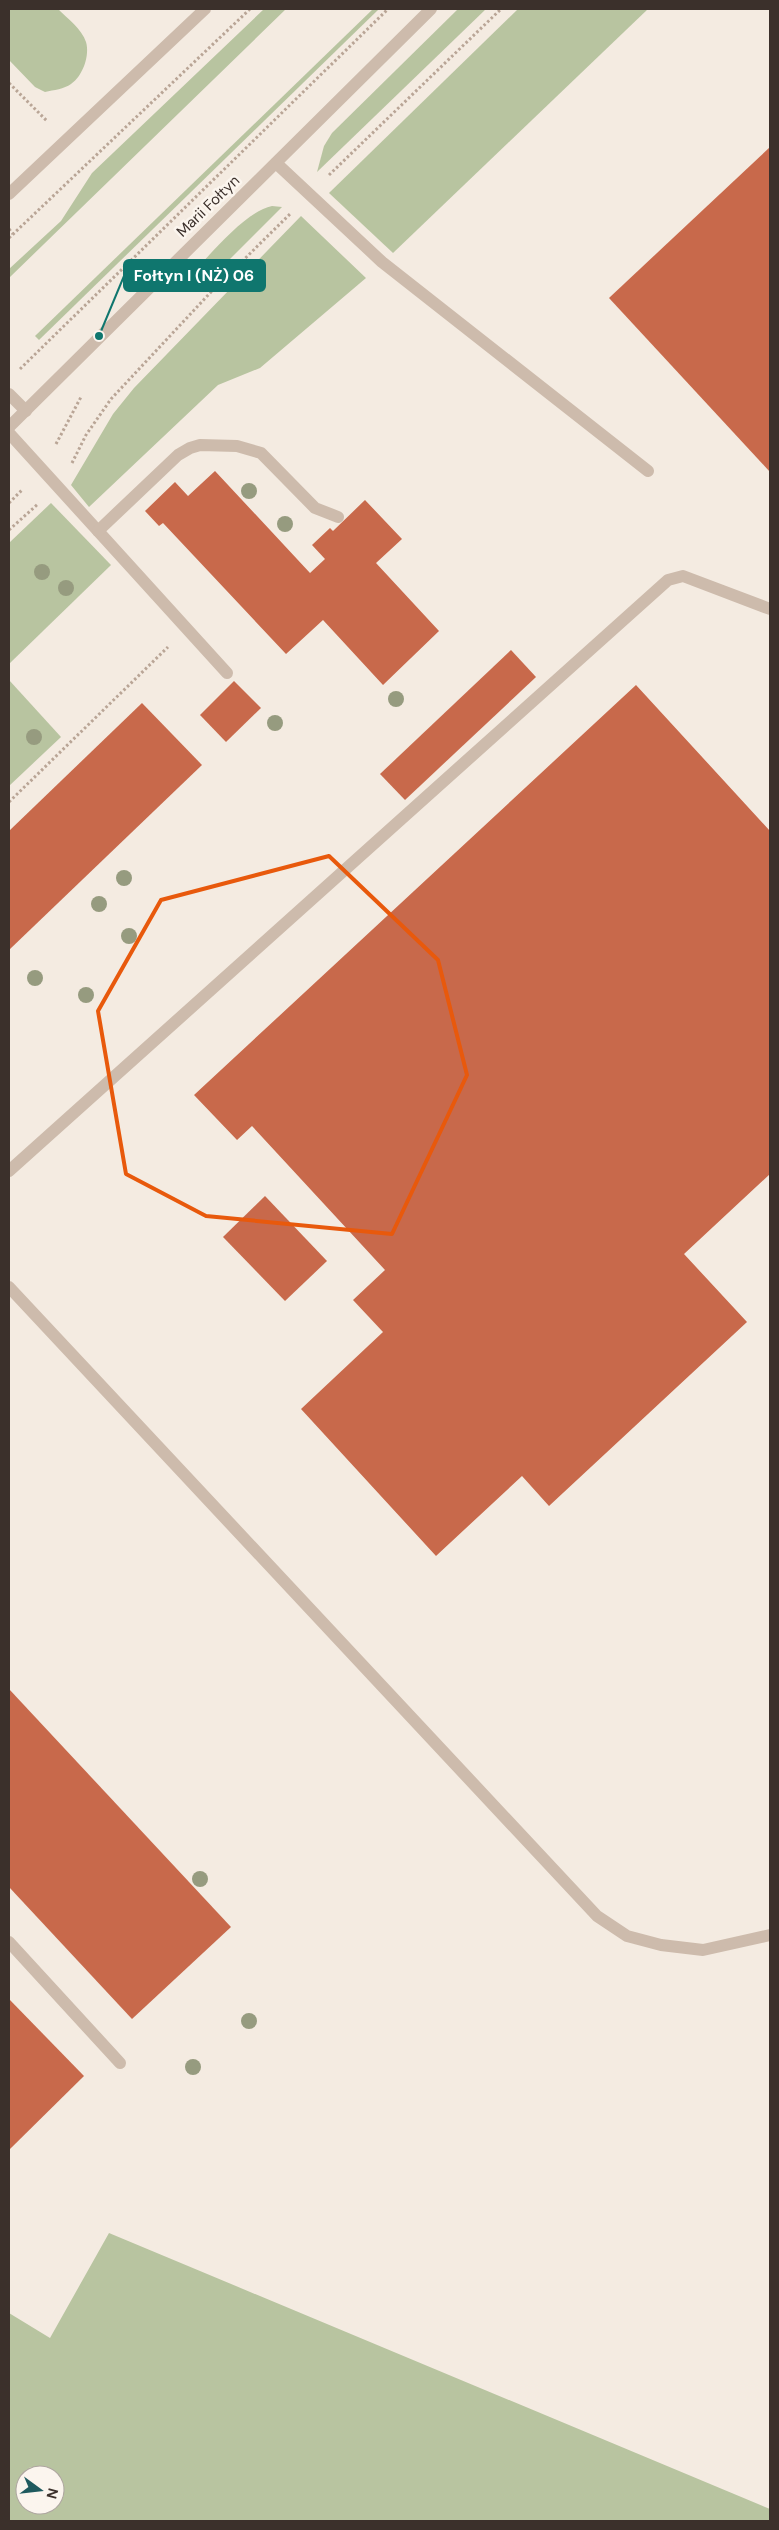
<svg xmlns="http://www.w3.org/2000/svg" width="779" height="2530" viewBox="0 0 779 2530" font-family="'DM Sans',sans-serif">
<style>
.green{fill:#b8c4a0;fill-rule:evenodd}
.building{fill:#c8694b}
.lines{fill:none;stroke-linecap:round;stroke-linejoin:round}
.path{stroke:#b9a596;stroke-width:3;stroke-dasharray:2.5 2.5;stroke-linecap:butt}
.minor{stroke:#cdbbac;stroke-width:12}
.tree{fill:#969b7f}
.marked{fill:none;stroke:#e8590c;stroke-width:4;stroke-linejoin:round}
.labels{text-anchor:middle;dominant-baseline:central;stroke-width:5;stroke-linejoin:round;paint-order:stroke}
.street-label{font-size:15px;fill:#3b302b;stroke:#fbf5ee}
.leader{fill:none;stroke:#0f766e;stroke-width:2}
.callout-dot{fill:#0f766e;stroke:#fbf5ee;stroke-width:2}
.callout{fill:#0f766e;stroke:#0f766e;stroke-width:2}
.callout-label{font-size:16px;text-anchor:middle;font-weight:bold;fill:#fff}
</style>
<rect width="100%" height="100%" fill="#f4ebe1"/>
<g class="green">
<path d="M 9,9 L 58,9 C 67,18 82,29 86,42 C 90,55 83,76 71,84 C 64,89 54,90 45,92 L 35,87 L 9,60 Z"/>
<polygon points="264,9 286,9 9,278 9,269 61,221 92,173"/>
<polygon points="373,9 379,9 39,340 35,336"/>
<polygon points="458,9 486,9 317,172 324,146 332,133"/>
<polygon points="518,9 648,9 393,253 329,193"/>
<path d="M 272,206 L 282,207 L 201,288 L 189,276 C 210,256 244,212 272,206 Z"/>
<polygon points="301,216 366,278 260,368 218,385 89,507 71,485 113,414 134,388"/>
<polygon points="51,503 111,565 9,664 9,543"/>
<polygon points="9,680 61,737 9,786"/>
<path d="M 109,2233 L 770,2509 L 770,2521 L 9,2521 L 9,2313 L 50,2338 ZM 25,2475 L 55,2475 L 55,2505 L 25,2505 Z"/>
</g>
<g class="building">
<polygon points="770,147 770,472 609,298"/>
<polygon points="215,471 310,573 325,559 312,545 330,528 333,531 365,500 402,539 376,563 439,631 383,685 323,620 286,654 163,523 159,526 145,511 175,482 188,496"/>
<polygon points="511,650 536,677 405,800 380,774"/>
<polygon points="234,681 261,708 226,742 200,715"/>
<polygon points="636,685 770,831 770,1174 684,1254 747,1322 549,1506 522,1476 436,1556 301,1409 383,1332 353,1300 385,1270 252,1126 237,1140 194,1095"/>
<polygon points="142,703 202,765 9,950 9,831"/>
<polygon points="265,1196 327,1261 285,1301 223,1237"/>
<polygon points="9,1689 231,1927 132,2019 9,1887"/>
<polygon points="9,1999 84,2076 9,2150"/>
</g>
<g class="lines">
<g class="path">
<polyline points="9,83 47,121"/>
<polyline points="329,175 501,9"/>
<polyline points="9,229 13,234"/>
<polyline points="9,238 250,9"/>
<polyline points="20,369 388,9"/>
<polyline points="56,444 81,397"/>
<polyline points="72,463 86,435 111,399 211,292 291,213"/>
<polyline points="9,503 23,489"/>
<polyline points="9,530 38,504"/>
<polyline points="9,802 168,647"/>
</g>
<g class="minor">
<polyline points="276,163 382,262 648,471"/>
<polyline points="9,194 205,9"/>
<polyline points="9,394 26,411"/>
<polyline points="9,427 431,9"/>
<polyline points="9,433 227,673"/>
<polyline points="98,531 178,455 190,448 200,445 237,446 261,453 315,508 338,517"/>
<polyline points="9,1171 668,580 683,576 770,609"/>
<polyline points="9,1287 597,1916 627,1936 661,1945 703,1950 770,1935"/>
<polyline points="9,1942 120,2063"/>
</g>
</g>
<g class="tree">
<circle cx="249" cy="491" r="8"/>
<circle cx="285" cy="524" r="8"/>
<circle cx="42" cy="572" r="8"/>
<circle cx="66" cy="588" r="8"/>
<circle cx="396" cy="699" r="8"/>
<circle cx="275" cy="723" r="8"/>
<circle cx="34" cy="737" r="8"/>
<circle cx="124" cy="878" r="8"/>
<circle cx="99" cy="904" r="8"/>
<circle cx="129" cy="936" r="8"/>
<circle cx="35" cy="978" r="8"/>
<circle cx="86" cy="995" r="8"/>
<circle cx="200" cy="1879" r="8"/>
<circle cx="249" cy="2021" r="8"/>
<circle cx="193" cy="2067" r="8"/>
</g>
<path class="marked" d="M 329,856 L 438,960 L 467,1075 L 392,1234 L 206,1216 L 126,1174 L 98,1011 L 161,900 Z"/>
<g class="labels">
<g class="street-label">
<text transform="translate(208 206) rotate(-44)">Marii Fołtyn</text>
</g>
</g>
<path class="leader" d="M99 336L124 276"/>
<circle class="callout-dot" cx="99" cy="336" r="5"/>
<rect class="callout" x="124" y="260" width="141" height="31" rx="5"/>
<g class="callout-label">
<text x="194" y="281">Fołtyn I (NŻ) 06</text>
</g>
<rect width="779" height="2530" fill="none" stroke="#3b302b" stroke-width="20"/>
<g transform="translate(40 2490) rotate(105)"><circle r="24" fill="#fbf5ee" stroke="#aea6a0"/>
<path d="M0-4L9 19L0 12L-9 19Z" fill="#1f5a5e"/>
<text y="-8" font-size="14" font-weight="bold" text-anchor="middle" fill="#3b302b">N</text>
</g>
</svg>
